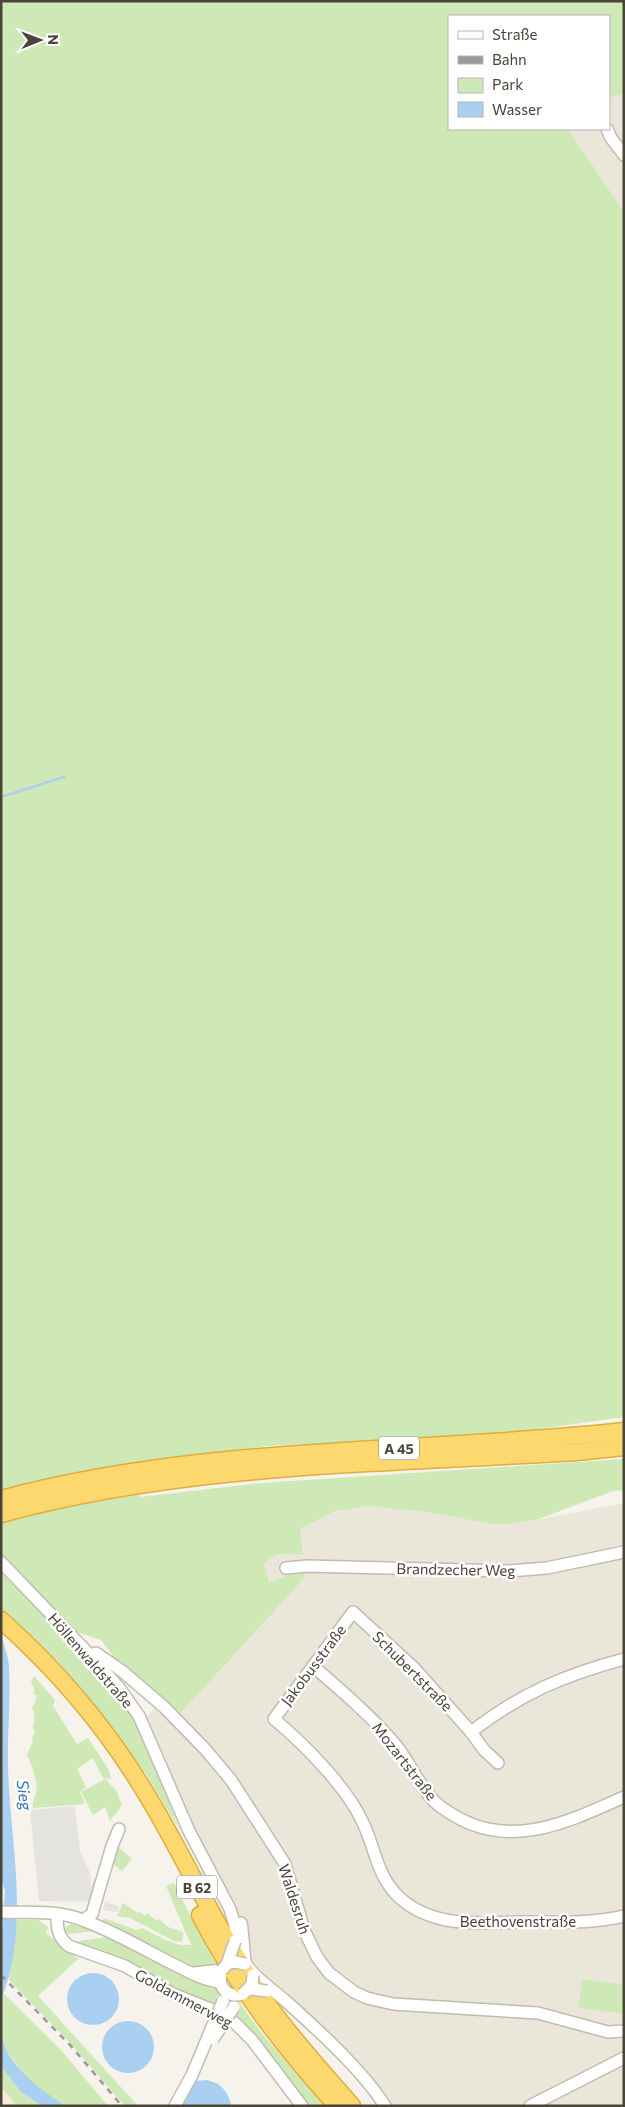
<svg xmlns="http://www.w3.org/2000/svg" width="625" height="2107" viewBox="0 0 625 2107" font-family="Commissioner,sans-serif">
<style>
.residential{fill:#eae6da}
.commercial{fill:#f6ecd8}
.green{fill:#cee9b5}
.parking{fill:#e5e3e0}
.water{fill:#a9cff1}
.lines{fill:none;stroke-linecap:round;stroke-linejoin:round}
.stream{stroke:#a9cff1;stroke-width:2.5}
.minor-casing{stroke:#c1bcae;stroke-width:14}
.highway-casing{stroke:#deae3e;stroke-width:19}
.minor{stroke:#fff;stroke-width:11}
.highway{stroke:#fdd86f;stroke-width:16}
.rail{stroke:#9a9a9a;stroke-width:2.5;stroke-dasharray:6 6;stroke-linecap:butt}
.minor-bridge-casing{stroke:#c1bcae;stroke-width:14;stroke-linecap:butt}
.minor-bridge{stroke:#fff;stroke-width:11}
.labels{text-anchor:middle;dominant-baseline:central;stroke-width:5;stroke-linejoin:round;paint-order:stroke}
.shield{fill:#fff;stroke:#807d74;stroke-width:1}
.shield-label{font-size:14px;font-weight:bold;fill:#4a4539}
.street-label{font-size:15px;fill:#4a4539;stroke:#fff}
.water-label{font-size:16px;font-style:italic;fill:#3175b7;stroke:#fff}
</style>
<rect width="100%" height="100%" fill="#f6f3ec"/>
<g class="residential">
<polygon points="624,93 624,212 568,129 609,129 609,98"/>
<polygon points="624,1503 624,2106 385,2106 379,2096 253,1975 236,1907 229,1891 201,1852 145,1719 164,1698 182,1713 216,1674 300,1571 269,1582 264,1564 276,1554 295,1555 299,1529 337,1511 367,1506 426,1512 498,1525 536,1520"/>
</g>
<polygon class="commercial" points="1,2087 17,2106 1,2106"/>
<g class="green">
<polygon points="1,1 624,1 624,93 609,98 609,16 449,16 449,129 568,129 624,212 624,1417 503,1434 267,1446 133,1463 140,1497 261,1483 624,1459 624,1490 613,1491 536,1520 498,1525 426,1512 367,1506 336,1511 300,1529 303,1555 276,1554 264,1564 269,1582 300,1571 306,1576 181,1713 113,1656 101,1640 77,1632 1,1558"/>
<polygon points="1,1573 77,1646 122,1696 152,1758 179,1829 146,1774 69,1675 1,1613"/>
<path d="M 34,1676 L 55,1700 L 53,1706 L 77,1744 L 88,1738 L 109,1770 L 111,1779 L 103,1778 L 93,1758 L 77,1769 L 86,1787 L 80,1792 L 85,1804 L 33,1808 C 32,1800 35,1799 36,1792 C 38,1780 32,1766 27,1755 L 33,1741 L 32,1738 L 35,1732 L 33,1728 C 35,1720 35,1715 32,1708 L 36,1701 L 36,1695 L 33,1693 L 35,1691 L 31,1682 Z"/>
<polygon points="105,1779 116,1790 122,1805 110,1821 105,1807 93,1815 81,1792"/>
<polygon points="116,1845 132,1859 122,1871 111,1862"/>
<path d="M 174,1883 C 195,1925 215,1967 242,2006 C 266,2042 297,2073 325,2106 L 307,2106 L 256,2037 L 175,1991 L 127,1961 L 81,1944 L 79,1941 L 108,1937 L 102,1922 L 104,1918 L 136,1930 L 142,1928 L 168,1941 L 180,1945 L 191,1945 L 166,1886 Z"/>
<polygon points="123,1903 138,1913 140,1912 145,1916 147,1913 157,1921 159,1919 168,1927 183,1932 183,1939 181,1942 174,1941 130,1918 117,1916"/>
<polygon points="17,1920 38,1920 48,1927 46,1933 78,1959 38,1996 138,2106 125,2106 69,2042 9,1980"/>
<polygon points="71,1924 95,1931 68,1934 64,1929"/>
<polygon points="583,1979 624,1985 624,2014 578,2008"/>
<polygon points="4,1994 61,2050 108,2106 65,2106 35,2087 25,2077 7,2051 2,2037 1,2000"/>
<polygon points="1,2066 20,2091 42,2106 17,2106 1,2087"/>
</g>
<g class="parking">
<polygon points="75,1806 80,1851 90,1873 91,1886 94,1879 99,1881 93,1902 39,1901 30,1810"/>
<polygon points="105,1902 119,1906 117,1912 103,1910"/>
</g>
<g class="water">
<path d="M 1,1635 C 4,1646 9,1657 9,1668 C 11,1701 7,1734 8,1767 C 10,1844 31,1926 1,2000 L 1,1943 L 5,1891 L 1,1878 Z"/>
<circle cx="93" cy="1999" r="26"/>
<circle cx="128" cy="2047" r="26"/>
<path d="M 1,2033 C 7,2067 39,2088 65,2106 L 42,2106 L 20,2091 L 1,2066 Z"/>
<path d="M 207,2080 C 221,2083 229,2092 231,2106 L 177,2106 L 195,2081 Z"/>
</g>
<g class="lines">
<polyline class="stream" points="1,797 64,777"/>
<defs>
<g id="minor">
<polyline points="607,129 611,138 624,155"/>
<polyline points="1,1562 90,1655 120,1689 139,1716 189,1831 230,1909 235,1926 235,1941"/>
<polyline points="286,1568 307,1566 509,1571 547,1568 624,1552"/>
<polyline points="90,1655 96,1653 122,1671 164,1707 205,1749 231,1780 285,1864 304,1930 317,1957 329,1973 354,1992 367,1998 393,2004 538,2013 608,2032 624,2031"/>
<path d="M 624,1659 C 564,1675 520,1694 471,1732 L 414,1668 L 353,1612 L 274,1719 C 305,1745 348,1788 364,1825 C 375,1849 377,1874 396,1894 C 409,1908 427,1916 446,1920 C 469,1924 494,1923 518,1922 C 553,1922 589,1924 624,1916"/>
<path d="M 313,1666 C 342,1691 370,1715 395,1744 C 408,1760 416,1779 429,1795 C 435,1804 445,1810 455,1816 C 512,1850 570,1821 624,1797"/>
<polyline points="471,1732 484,1750 498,1763"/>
<path d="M 1,1912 C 26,1913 53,1910 77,1918 C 109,1929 138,1946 167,1961 C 184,1969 201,1980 220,1982"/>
<path d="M 57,1914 C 57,1927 57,1937 69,1946 L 125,1966 L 173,1994 L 213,2010 L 235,2023 L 252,2040 L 302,2106"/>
<polyline points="83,1920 92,1914 112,1846 119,1829"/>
<path d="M 241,1923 C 243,1930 244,1961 246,1964 C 253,1977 276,1992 288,2003 C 319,2031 363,2071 385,2106"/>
<path d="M 194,1973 L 222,1970 C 216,1986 227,1999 243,1994"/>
<polyline points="175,2106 192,2075"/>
<polyline points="530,2106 624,2058"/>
</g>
<g id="highway">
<path d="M 1,1499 C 204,1444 416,1454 624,1431"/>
<path d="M 1,1514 C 188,1463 385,1464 577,1452 L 624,1447"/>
<path d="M 1,1620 C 56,1669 104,1725 142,1787 C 179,1846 207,1910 244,1969 C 274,2019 314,2062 352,2106"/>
<path d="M 200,1915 C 238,1988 282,2045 337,2106"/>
</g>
</defs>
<use href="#minor" class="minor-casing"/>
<use href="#highway" class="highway-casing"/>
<use href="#minor" class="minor"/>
<use href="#highway" class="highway"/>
<polyline class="rail" points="1,1975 70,2045 122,2106"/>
<defs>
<g id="minor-bridge">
<polyline points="227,1964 235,1962 245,1964"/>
<polyline points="222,1970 227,1964 235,1941"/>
<polyline points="251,1989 267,1991"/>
<polyline points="243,1994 252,1985 253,1975"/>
<polyline points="213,2039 234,2007"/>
<polyline points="192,2075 223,2001"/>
</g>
</defs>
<use href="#minor-bridge" class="minor-bridge-casing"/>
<use href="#minor-bridge" class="minor-bridge"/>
</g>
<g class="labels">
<g class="shield">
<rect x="379" y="1436.5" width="40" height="23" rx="4"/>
<rect x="177" y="1875.5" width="40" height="23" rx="4"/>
</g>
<g class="shield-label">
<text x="399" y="1448">A 45</text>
<text x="197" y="1887">B 62</text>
</g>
<g class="street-label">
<text transform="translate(456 1569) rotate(1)">Brandzecher Weg</text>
<text transform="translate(91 1660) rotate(49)">Höllenwaldstraße</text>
<text transform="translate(313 1665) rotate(-53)">Jakobusstraße</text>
<text transform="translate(413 1671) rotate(45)">Schubertstraße</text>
<text transform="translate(405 1761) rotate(52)">Mozartstraße</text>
<text transform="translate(295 1899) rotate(72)">Waldesruh</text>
<text x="518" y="1921">Beethovenstraße</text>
<text transform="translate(184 1998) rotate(28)">Goldammerweg</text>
</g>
<g class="water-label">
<text transform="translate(25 1795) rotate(82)">Sieg</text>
</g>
</g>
<rect width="625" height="2107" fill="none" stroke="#4a4539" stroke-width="5"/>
<rect x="448" y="15" width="162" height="115" fill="#ffffff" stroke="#b7b5b0"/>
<rect x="458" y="31" width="25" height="8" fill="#ffffff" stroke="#b7b5b0"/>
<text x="492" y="40" font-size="15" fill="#4a4539">Straße</text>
<rect x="458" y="56" width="25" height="8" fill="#9a9a9a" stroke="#b7b5b0"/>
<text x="492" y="65" font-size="15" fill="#4a4539">Bahn</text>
<rect x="458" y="78" width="25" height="15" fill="#cee9b5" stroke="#b7b5b0"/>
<text x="492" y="90" font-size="15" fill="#4a4539">Park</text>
<rect x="458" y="102" width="25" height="15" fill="#a9cff1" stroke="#b7b5b0"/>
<text x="492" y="115" font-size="15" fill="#4a4539">Wasser</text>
<g transform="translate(40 40) rotate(89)" stroke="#ffffff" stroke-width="4" paint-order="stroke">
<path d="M0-4L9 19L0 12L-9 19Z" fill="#4a4539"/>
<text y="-8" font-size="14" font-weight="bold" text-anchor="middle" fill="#4a4539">N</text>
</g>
</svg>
